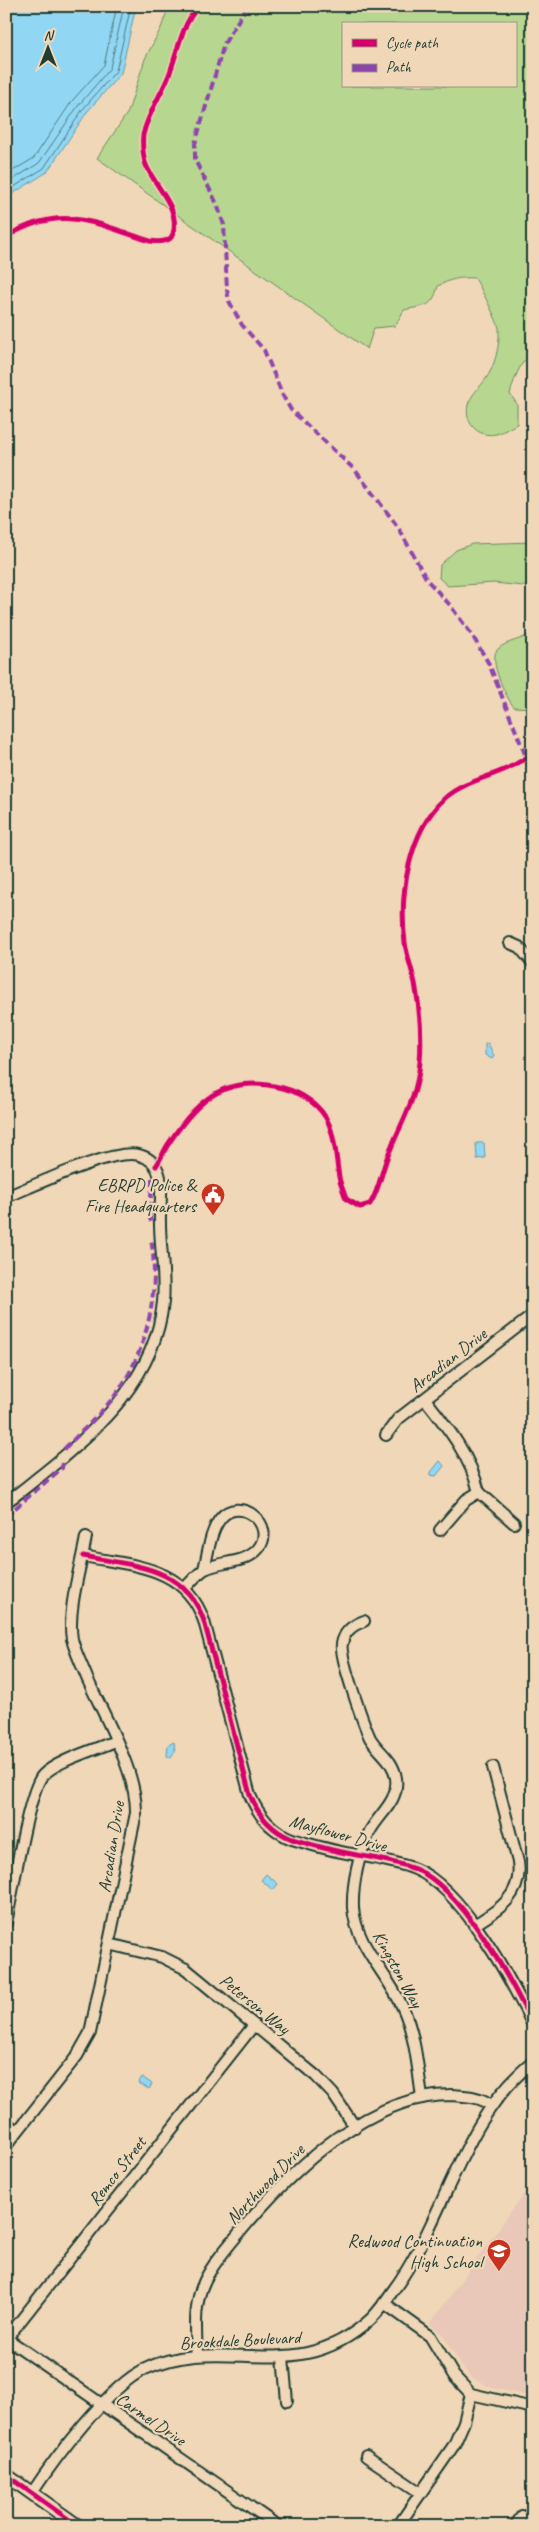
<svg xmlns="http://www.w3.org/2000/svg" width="539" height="2532" viewBox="0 0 539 2532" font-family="Caveat,sans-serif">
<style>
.built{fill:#e9c8b9}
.green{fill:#b7d68f;stroke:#6b8a62;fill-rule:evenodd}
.water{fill:#91d7f3;stroke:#6399a7}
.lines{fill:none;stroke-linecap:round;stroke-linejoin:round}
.shore{stroke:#4d7b80;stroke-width:1}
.minor-casing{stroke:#1f3d34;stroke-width:14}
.major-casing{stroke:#1f3d34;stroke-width:16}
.minor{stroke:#f0d7b8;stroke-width:10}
.major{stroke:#f0d7b8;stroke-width:12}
.quiet{stroke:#8e44ad;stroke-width:4;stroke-dasharray:8 4;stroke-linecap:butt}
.cycleway-casing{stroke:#f0d7b8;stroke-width:8}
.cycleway{stroke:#d6006c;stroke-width:5}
.labels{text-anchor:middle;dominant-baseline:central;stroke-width:4.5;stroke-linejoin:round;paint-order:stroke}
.poi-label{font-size:18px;fill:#1f3d34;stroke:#f0d7b8;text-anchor:end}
.street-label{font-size:18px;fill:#1f3d34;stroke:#f0d7b8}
</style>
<rect width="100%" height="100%" fill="#f0d7b8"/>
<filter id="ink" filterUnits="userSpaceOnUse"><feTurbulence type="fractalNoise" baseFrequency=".02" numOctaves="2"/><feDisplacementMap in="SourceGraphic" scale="10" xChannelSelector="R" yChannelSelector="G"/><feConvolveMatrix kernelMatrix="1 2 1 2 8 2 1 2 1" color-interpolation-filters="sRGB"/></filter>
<g filter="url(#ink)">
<polygon class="built" points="533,2181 533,2397 492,2388 472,2378 460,2364 444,2336 430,2324"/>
<g class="green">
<path d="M 169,6 L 533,6 L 533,358 L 528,357 C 519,364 513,383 510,394 L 517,404 L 517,424 C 510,427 504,432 496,434 C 478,438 464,423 468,405 C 470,396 480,387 485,380 C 495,367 500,345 499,329 C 499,323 479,285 475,278 C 461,277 450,279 438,286 C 432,309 425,305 404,310 L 395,326 L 374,328 L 367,349 L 97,158 L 128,112 L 145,59 L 161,28 ZM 343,24 L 515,24 L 515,86 L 343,86 Z"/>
<polygon points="533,542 533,587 494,583 448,586 439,578 440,565 456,550 472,544"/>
<path d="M 533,631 L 533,708 L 514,707 C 506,698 487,658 498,649 C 507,640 524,641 533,631 Z"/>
</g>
<g class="water">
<polygon points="6,6 136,6 121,73 87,112 47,172 6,198"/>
<polygon points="485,1044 488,1043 494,1056 492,1059 485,1055"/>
<polygon points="476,1143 484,1143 485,1158 477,1159"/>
<polygon points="440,1461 444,1466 436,1476 431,1475 431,1472"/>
<polygon points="174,1742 175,1751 171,1758 167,1756 168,1745"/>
<polygon points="266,1874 278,1884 273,1890 261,1880"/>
<polygon points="142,2077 152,2084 149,2089 138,2083"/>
</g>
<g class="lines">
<g class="shore">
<polyline points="6,175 34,158 72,101 104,65 117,6"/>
<polyline points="6,184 39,163 78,106 110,68 124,6"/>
<polyline points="6,192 44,168 83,109 116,71 131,6"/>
</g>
<defs>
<g id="minor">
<polyline points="510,943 519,947 533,963"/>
<path d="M 6,1197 C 34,1186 112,1148 139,1155 C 167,1162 161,1193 160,1215 C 159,1245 166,1273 163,1302 C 156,1376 99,1429 45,1472 C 32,1482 20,1493 6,1502"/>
<path d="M 425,1399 C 448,1428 470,1455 479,1492"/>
<polyline points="386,1435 398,1419 533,1315"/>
<polyline points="479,1492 514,1523"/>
<polyline points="440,1530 466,1500 479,1492"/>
<path d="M 83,1556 C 132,1566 185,1565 204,1621 L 250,1795 C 258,1815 272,1831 292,1839 C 312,1845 332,1851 352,1854 C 373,1858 395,1861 415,1869 C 462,1888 511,1980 533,2025"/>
<path d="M 185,1588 C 191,1582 198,1573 205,1569 C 221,1561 245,1564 258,1549 C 278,1525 239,1494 220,1519 C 210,1532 208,1554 204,1569"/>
<path d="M 364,1621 C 353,1625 344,1631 342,1644 C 339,1656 364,1725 370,1738 C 379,1753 393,1759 396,1778 C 399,1801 380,1813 370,1831 C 359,1853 352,1884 353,1908 C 356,1946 387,1973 402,2006 C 415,2033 418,2069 422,2098"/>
<path d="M 6,1923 C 12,1897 28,1790 43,1775 C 58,1760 95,1750 115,1741"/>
<path d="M 474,1925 C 499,1910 523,1895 518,1862 L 493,1767"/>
<polyline points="109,1944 162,1957 186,1969 316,2076 333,2094 355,2127"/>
<polyline points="6,2123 17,2131"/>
<path d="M 6,2146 L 77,2056 L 90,2033 L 136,1813 C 137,1772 104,1716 87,1678 C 82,1665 75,1652 72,1639 C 67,1610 81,1566 86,1537"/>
<polyline points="384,2303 430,2336 454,2376 471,2394 533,2408"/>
<polyline points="6,2338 278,2526"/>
<polyline points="7,2338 254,2025"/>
<path d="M 197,2355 C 196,2330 193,2304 205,2280 C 215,2260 231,2243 245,2226 C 295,2167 369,2095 451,2095 C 465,2096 479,2096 491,2105"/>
<polyline points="283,2357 287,2401"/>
<polyline points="366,2456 421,2493"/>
<path d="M 32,2493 C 55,2458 109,2386 145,2369 C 224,2332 295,2389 371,2319 C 379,2311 386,2301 392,2292 C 446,2220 460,2119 533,2062"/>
<polyline points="398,2526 454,2445 464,2422 471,2394"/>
<polyline points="515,2526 522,2516"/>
</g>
<polyline id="major" points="6,2475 78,2526"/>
</defs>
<use href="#minor" class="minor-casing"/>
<use href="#major" class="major-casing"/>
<use href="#minor" class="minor"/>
<use href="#major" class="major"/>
<g class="quiet">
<polyline points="247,6 224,44 195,144 195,160 217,204 224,225 227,290 229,301 242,325 264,350 283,396 291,410 355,470 398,527 427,580 449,604 472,635 489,664 533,774"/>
<polyline points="152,1178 150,1219 152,1223"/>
<path d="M 64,1449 C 83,1430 104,1411 119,1390 C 148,1348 160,1289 151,1239"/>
<polyline points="6,1516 62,1468 63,1463"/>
</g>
<defs>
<g id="cycleway">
<path d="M 6,237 C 62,203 94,223 150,241 C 157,242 170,243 173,234 C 181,208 155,187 146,165 C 143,158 142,142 143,135 C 148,113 161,95 169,75 C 178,51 181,25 199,6"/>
<path d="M 156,1166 C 161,1159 164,1150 169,1143 C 199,1097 227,1074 283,1088 C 302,1093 321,1105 329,1124 C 336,1141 336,1159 339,1177 C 340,1184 344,1192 346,1199 L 360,1207 L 370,1204 C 379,1190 381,1174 387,1158 C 400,1124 417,1100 420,1062 C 422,1036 420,1009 415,983 C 412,970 407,956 405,943 C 399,895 408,832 445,798 C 462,783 486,778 506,769 C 516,765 524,759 533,754"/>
<path d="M 83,1556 C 132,1566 185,1565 204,1621 L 250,1795 C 258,1815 272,1831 292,1839 C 312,1845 332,1851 352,1854 C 373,1858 395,1861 415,1869 C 462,1888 511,1980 533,2025"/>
<polyline points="6,2475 78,2526"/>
</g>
</defs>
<use href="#cycleway" class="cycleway-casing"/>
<use href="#cycleway" class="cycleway"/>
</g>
</g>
<defs>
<symbol id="civic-pin" viewBox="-11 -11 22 30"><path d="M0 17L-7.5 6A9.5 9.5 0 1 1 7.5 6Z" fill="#c8321e" stroke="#f0d7b8"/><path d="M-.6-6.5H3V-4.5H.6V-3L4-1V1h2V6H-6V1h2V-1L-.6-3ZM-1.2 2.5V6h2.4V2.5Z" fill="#fff"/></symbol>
<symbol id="school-pin" viewBox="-11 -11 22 30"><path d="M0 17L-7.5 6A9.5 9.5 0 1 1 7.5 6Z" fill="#c8321e" stroke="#f0d7b8"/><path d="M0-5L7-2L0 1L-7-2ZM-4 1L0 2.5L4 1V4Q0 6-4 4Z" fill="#fff"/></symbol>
</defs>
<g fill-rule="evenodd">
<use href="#civic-pin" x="199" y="1181" width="28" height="38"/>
<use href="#school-pin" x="485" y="2237" width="28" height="38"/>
</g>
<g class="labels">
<g class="poi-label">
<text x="196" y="1185">EBRPD Police &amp;<tspan x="196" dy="21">Fire Headquarters</tspan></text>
<text x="482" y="2241">Redwood Continuation<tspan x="482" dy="21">High School</tspan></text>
</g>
<g class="street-label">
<text transform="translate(448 1360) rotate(-38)">Arcadian Drive</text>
<text transform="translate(338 1833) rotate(15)">Mayflower Drive</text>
<text transform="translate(111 1847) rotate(-81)">Arcadian Drive</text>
<text transform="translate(398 1969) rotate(61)">Kingston Way</text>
<text transform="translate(255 2004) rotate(39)">Peterson Way</text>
<text transform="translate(117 2171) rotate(-52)">Remco Street</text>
<text transform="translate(265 2184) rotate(-46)">Northwood Drive</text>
<text transform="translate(240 2340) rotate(-3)">Brookdale Boulevard</text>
<text transform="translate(151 2419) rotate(34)">Carmel Drive</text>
</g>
</g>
<rect width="539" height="2532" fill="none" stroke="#f0d7b8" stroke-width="25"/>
<rect x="12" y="12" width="514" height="2507" fill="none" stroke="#1f3d34" stroke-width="2" filter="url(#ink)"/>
<rect x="342" y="22" width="175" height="65" fill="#f0d7b8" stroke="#9c9983"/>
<rect x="352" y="39" width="25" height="8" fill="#d6006c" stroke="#9c9983"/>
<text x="386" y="48" font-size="15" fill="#1f3d34">Cycle path</text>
<rect x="352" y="64" width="25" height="8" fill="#8e44ad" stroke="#9c9983"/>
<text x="386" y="72" font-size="15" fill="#1f3d34">Path</text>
<g transform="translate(48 48)" stroke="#f0d7b8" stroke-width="4" paint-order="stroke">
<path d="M0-4L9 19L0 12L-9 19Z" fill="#1f3d34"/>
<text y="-8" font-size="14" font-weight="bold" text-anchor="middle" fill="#1f3d34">N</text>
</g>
</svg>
